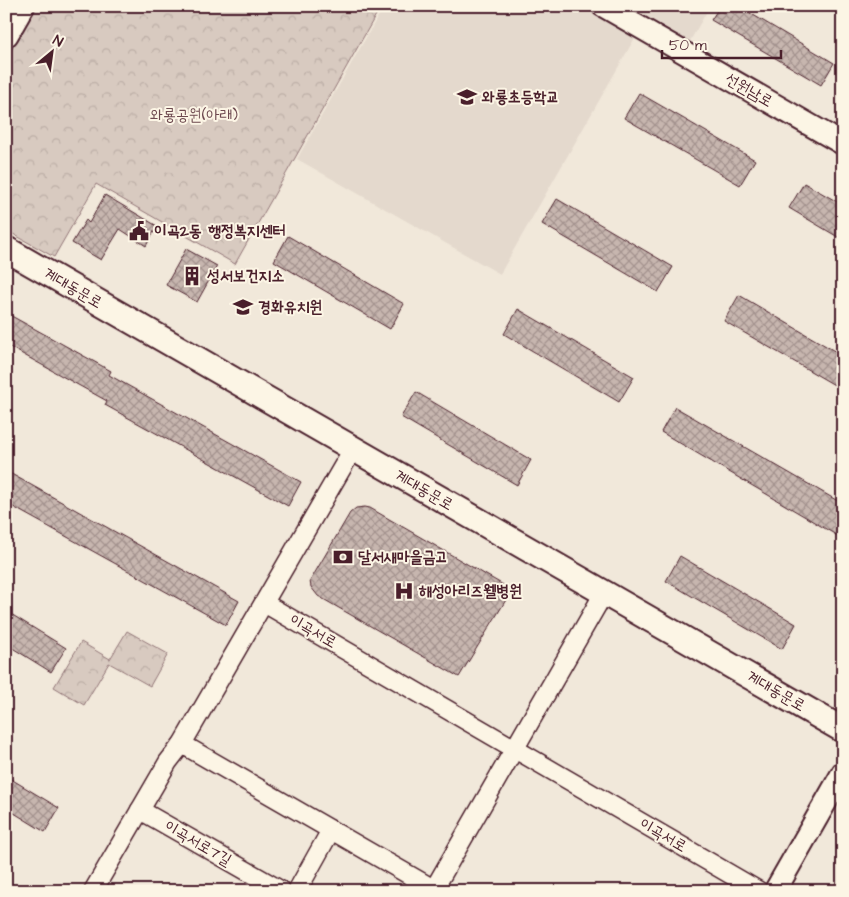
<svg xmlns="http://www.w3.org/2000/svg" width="849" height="897" viewBox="0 0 849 897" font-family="'Architects Daughter','Poor Story',sans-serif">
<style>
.built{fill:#e4d9cd}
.park{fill:url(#park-crowns);stroke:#917476}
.building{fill:url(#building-cross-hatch);stroke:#4a1f2b}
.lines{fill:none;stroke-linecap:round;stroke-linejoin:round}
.minor-casing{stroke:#4a1f2b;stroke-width:21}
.tertiary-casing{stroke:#4a1f2b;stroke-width:25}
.secondary-casing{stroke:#4a1f2b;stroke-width:28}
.minor{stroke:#fcf5e5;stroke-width:18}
.tertiary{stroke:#fcf5e5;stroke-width:21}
.secondary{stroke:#fcf5e5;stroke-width:24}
.labels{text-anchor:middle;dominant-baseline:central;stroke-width:4;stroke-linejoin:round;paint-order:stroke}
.street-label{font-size:16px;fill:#4a1f2b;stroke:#fcf5e5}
.poi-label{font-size:16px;font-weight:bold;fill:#4a1f2b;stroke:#fcf5e5;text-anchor:start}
.park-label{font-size:16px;fill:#6e4a50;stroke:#fcf5e5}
</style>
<defs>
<pattern id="park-crowns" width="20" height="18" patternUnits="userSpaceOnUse" patternTransform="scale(1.25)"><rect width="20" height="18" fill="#d8cac0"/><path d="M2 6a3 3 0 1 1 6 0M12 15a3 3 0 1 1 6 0" fill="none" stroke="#bbada5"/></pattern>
<pattern id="building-cross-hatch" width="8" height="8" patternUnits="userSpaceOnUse" patternTransform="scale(1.25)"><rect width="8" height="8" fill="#c7b6af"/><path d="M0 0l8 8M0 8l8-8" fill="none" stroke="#a4938f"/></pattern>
</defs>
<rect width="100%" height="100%" fill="#f1e8da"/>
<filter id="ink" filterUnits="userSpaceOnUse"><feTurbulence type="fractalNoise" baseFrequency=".02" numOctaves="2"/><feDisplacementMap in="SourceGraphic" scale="10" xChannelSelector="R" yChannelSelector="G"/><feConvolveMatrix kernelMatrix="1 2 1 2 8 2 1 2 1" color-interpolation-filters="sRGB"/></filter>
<g filter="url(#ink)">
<g class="built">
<polygon points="384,6 584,6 636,36 500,274 297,159"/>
<polygon points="629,6 710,6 690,41"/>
</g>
<g class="park">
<polygon points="35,6 381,6 235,264 96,184 54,257 6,230 6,60"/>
<polygon points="127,631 168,654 150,686 109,663 84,705 54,687 81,642 110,659"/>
</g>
<g class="building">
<polygon points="720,6 738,6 834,63 821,85 711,20"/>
<polygon points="639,93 755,160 740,185 624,118"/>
<polygon points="804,183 843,205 843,240 789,208"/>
<polygon points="105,195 157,226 146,246 120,229 101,260 72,243 86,220 89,223"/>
<polygon points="557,199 673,267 658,292 542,224"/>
<polygon points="288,236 404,304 390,329 274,261"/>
<polygon points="186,249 217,266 197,302 166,285"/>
<polygon points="739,295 843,356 843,390 724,321"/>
<polygon points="518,309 634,377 619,402 504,334"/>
<polygon points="6,313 111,371 109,375 301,482 288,506 105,405 107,401 6,345"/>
<polygon points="416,392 531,460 517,485 401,417"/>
<polygon points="675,407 843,504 843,539 661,432"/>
<polygon points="6,471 239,601 226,625 6,503"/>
<polygon points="365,507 370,508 512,590 459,677 318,596 311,587 310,581 350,513 356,508"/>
<polygon points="680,556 796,624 782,649 666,581"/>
<polygon points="6,611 66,648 51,672 6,644"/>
<polygon points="6,776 59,808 45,832 6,808"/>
</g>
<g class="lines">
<defs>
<g id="minor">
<polyline points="264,603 759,891"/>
<polyline points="182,744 437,891"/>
<polyline points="140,810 282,891"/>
<polyline points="434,889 604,593"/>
<polyline points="93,891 168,762 182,744 353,449"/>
<polyline points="297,891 331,830"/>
</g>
<g id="tertiary">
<polyline points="603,6 843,144"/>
<polyline points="775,891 843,772"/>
</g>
<g id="secondary">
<polyline points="6,34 22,6"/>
<polyline points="6,249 843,730"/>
</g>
</defs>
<use href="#minor" class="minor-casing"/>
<use href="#tertiary" class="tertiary-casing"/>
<use href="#secondary" class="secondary-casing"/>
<use href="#minor" class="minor"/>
<use href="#tertiary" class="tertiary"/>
<use href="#secondary" class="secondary"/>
</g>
</g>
<defs>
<symbol id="school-bare" viewBox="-9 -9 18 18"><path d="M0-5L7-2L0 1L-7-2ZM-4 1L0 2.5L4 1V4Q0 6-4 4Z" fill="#4a1f2b" stroke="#fcf5e5" stroke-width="2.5" paint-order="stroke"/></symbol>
<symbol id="civic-bare" viewBox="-9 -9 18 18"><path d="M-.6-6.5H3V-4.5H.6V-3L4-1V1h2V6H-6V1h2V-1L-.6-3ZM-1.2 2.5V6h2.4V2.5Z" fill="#4a1f2b" stroke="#fcf5e5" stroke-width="2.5" paint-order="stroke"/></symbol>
<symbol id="building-bare" viewBox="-9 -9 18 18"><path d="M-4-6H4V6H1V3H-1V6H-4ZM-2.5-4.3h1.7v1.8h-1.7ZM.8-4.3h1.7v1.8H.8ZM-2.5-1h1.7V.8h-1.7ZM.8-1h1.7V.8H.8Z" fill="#4a1f2b" stroke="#fcf5e5" stroke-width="2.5" paint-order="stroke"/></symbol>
<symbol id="bank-bare" viewBox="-9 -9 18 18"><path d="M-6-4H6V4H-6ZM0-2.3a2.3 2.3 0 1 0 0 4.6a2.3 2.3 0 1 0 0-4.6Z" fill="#4a1f2b" stroke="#fcf5e5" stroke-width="2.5" paint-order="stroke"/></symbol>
<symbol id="hospital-bare" viewBox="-9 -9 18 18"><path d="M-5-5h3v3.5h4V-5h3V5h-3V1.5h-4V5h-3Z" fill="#4a1f2b" stroke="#fcf5e5" stroke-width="2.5" paint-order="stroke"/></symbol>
</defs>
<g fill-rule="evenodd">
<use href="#school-bare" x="453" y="83" width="28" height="28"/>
<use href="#civic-bare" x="125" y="217" width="28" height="28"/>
<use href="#building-bare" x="178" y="262" width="28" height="28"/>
<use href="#school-bare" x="229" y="293" width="28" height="28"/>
<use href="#bank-bare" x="329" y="543" width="28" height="28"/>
<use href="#hospital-bare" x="390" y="577" width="28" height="28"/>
</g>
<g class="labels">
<g class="street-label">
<text transform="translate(749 90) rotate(30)">선원남로</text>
<text transform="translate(73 288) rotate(30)">계대동문로</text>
<text transform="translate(424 490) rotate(30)">계대동문로</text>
<text transform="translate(313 631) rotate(30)">이곡서로</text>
<text transform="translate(776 691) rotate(30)">계대동문로</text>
<text transform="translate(663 835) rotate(30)">이곡서로</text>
<text transform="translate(198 843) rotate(30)">이곡서로7길</text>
</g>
<g class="poi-label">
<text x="482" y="97">와룡초등학교</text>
<text x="154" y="231">이곡2동 행정복지센터</text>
<text x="207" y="276">성서보건지소</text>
<text x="258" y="307">경화유치원</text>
<text x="358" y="557">달서새마을금고</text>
<text x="419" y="591">해성아리즈웰병원</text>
</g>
<g class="park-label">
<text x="194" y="115">와룡공원(아래)</text>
</g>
</g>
<rect width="849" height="897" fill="none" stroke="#fcf5e5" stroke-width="25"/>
<rect x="12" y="12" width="824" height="872" fill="none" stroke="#4a1f2b" stroke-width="2" filter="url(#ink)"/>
<g transform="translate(52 52) rotate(29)" stroke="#fcf5e5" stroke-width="4" paint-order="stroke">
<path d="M0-4L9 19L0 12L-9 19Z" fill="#4a1f2b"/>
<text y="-8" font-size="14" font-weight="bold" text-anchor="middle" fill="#4a1f2b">N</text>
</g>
<path d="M662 50v8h119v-8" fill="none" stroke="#4a1f2b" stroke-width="2.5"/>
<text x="669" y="50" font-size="15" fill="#4a1f2b" stroke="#fcf5e5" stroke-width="4" paint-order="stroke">50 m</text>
</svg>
